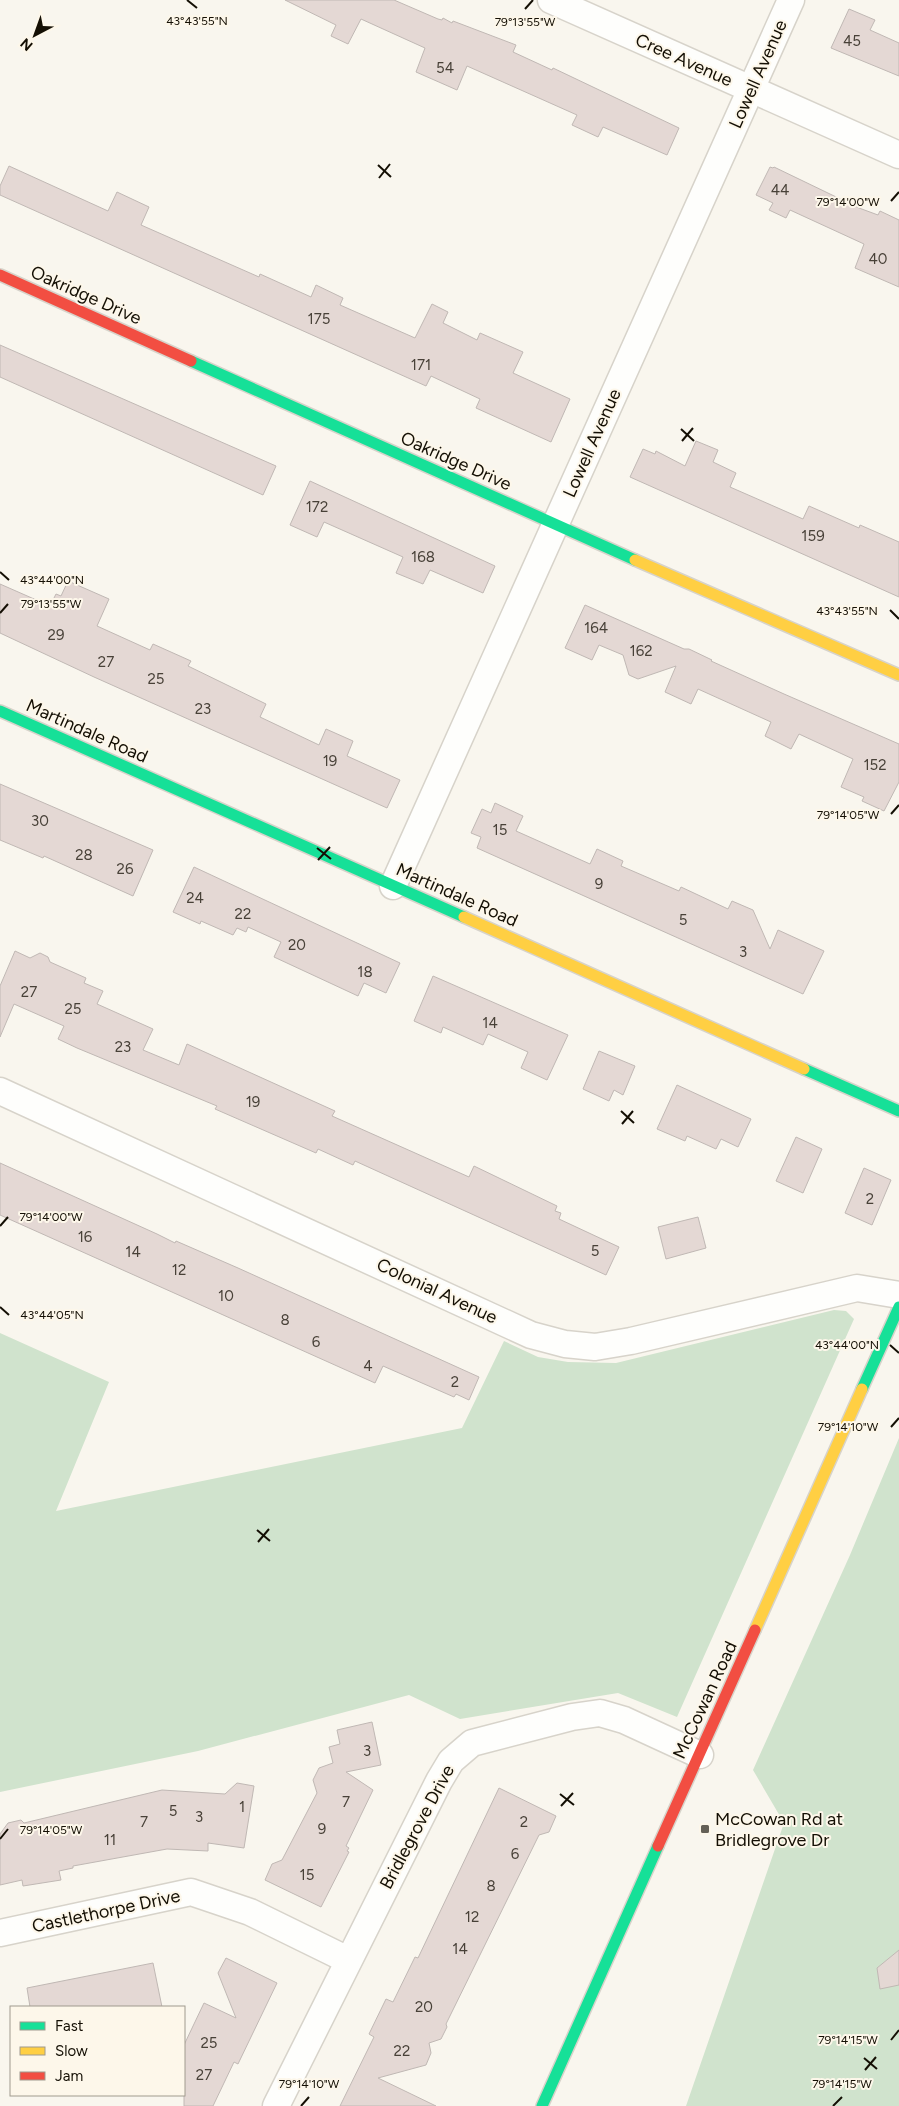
<svg xmlns="http://www.w3.org/2000/svg" width="899" height="2106" viewBox="0 0 899 2106" font-family="Figtree,sans-serif">
<style>
.green{fill:#d0e3cd}
.building{fill:#e4d8d4;stroke:#c0b8b4}
.lines{fill:none;stroke-linecap:round;stroke-linejoin:round}
.street-casing{stroke:#d7d3ca;stroke-width:29}
.fast-casing{stroke:#d7d3ca;stroke-width:14}
.slow-casing{stroke:#d7d3ca;stroke-width:14}
.jam-casing{stroke:#d7d3ca;stroke-width:14}
.street{stroke:#fefefc;stroke-width:26}
.fast{stroke:#16e098;stroke-width:11}
.slow{stroke:#ffcf43;stroke-width:11}
.jam{stroke:#f24e42;stroke-width:11}
.ticks{fill:none;stroke:#140f04;stroke-width:2}
.poi-dot{fill:#646056;stroke:#fdf7ea;stroke-width:2}
.labels{text-anchor:middle;dominant-baseline:central;stroke-width:4;stroke-linejoin:round;paint-order:stroke}
.number-label{font-size:15px;fill:#484138}
.street-label{font-size:18px;fill:#140f04;stroke:#fdf7ea}
.poi-label{font-size:18px;fill:#140f04;stroke:#fdf7ea;text-anchor:start}
.ticks-label{font-size:12px;text-anchor:middle;fill:#140f04;stroke:#fdf7ea;stroke-width:4;stroke-linejoin:round;paint-order:stroke}
</style>
<rect width="100%" height="100%" fill="#f9f6ee"/>
<g class="green">
<polygon points="834,1310 846,1311 854,1319 677,1717 618,1693 460,1719 409,1695 198,1751 0,1792 0,1333 109,1382 56,1511 462,1428 504,1341 538,1357 568,1362 616,1363"/>
<polygon points="899,1438 899,2106 686,2106 784,1823 753,1770 850,1555"/>
</g>
<g class="building">
<polygon points="285,0 394,0 438,19 442,20 443,18 452,23 453,21 516,45 513,52 552,70 553,68 679,128 667,155 603,127 598,137 572,125 577,115 467,66 457,90 416,72 425,48 361,19 348,44 331,36 336,25"/>
<polygon points="849,9 875,20 870,30 899,43 899,76 831,48"/>
<polygon points="9,166 108,211 117,192 149,207 141,225 259,277 260,274 311,297 316,285 343,298 340,305 415,338 432,304 448,312 443,323 477,340 480,333 523,352 513,373 570,399 551,442 476,408 480,399 431,376 426,386 0,195 0,186"/>
<polygon points="770,167 773,168 774,167 859,208 878,215 880,211 899,220 899,287 855,268 864,244 790,210 786,218 769,210 773,203 756,195"/>
<polygon points="0,345 276,466 263,495 0,377"/>
<polygon points="696,441 718,450 713,462 736,473 730,487 803,519 809,506 859,528 860,525 899,542 899,597 630,477 643,449 655,454 656,451 685,466"/>
<polygon points="310,481 495,566 483,593 430,570 423,584 396,573 403,557 324,522 317,537 290,525"/>
<polygon points="68,581 109,599 97,626 150,650 153,644 191,661 188,666 266,704 260,717 319,745 326,729 353,741 347,756 400,780 387,808 94,677 0,633 0,584 50,606 56,594 61,596"/>
<polygon points="585,605 684,649 689,649 712,660 711,661 784,694 899,744 899,782 884,811 862,801 864,797 841,787 853,759 799,734 791,749 765,736 771,722 698,689 691,704 665,692 676,666 638,679 629,675 623,655 599,645 592,660 565,648"/>
<polygon points="0,784 153,850 133,896 44,856 43,858 0,840"/>
<polygon points="495,803 523,816 516,831 590,864 597,849 623,861 621,866 679,891 681,887 728,909 732,901 753,910 770,949 778,930 824,951 803,994 477,848 481,837 471,833 482,809 491,813"/>
<polygon points="194,867 400,963 386,993 364,983 358,996 274,957 281,942 248,927 246,932 237,928 233,935 201,921 200,924 173,912"/>
<polygon points="15,951 30,958 40,953 48,957 50,962 86,978 84,983 103,991 97,1004 153,1029 143,1050 179,1065 187,1044 335,1111 332,1116 469,1177 474,1166 557,1206 555,1211 561,1213 559,1219 619,1247 606,1275 355,1161 353,1165 318,1149 316,1153 215,1109 217,1106 77,1048 58,1039 64,1026 14,1004 0,1037 0,986"/>
<polygon points="433,976 568,1035 547,1080 521,1068 528,1052 488,1034 483,1045 443,1027 441,1033 414,1021"/>
<polygon points="599,1051 635,1066 623,1095 614,1090 609,1101 583,1089"/>
<polygon points="677,1085 751,1119 738,1147 721,1139 716,1149 687,1136 685,1141 657,1129"/>
<polygon points="796,1137 822,1149 803,1193 776,1181"/>
<polygon points="0,1163 157,1234 175,1243 176,1241 238,1268 479,1377 469,1400 456,1394 454,1397 383,1366 375,1383 0,1215"/>
<polygon points="864,1168 891,1180 872,1225 845,1213"/>
<polygon points="698,1217 706,1248 666,1259 658,1227"/>
<polygon points="372,1722 381,1765 346,1772 373,1790 346,1846 349,1848 347,1851 349,1852 321,1907 265,1880 272,1864 282,1860 317,1793 313,1780 319,1768 333,1763 329,1747 340,1744 337,1730"/>
<polygon points="237,1783 254,1786 244,1848 208,1843 208,1851 167,1849 73,1866 73,1868 59,1871 61,1880 23,1886 22,1880 0,1885 0,1834 8,1823 21,1820 24,1823 162,1790 225,1794"/>
<polygon points="499,1788 556,1816 549,1832 539,1835 446,2024 447,2027 441,2039 429,2043 431,2053 426,2065 378,2078 436,2106 340,2106 374,2037 369,2034 386,1999 393,2002 415,1957 418,1958"/>
<polygon points="899,1950 899,1985 880,1989 877,1968"/>
<polygon points="226,1958 277,1983 238,2064 234,2062 213,2106 184,2106 184,2045 204,2003 236,2018 218,1973"/>
<polygon points="153,1963 162,2007 30,2007 27,1988"/>
</g>
<g class="lines">
<defs>
<g id="street">
<polyline points="551,0 899,155"/>
<polyline points="393,886 791,0"/>
<polyline points="0,1091 531,1335 565,1344 595,1347 631,1341 857,1288 899,1295"/>
<polyline points="0,1933 191,1892 250,1912 348,1960"/>
<polyline points="276,2106 439,1781 451,1761 472,1743 572,1717 600,1713 624,1720 700,1755"/>
</g>
<g id="fast">
<polyline points="191,361 635,560"/>
<polyline points="0,711 464,917"/>
<polyline points="804,1069 899,1111"/>
<polyline points="862,1389 899,1307"/>
<polyline points="542,2106 658,1846"/>
</g>
<g id="slow">
<polyline points="635,560 899,675"/>
<polyline points="464,917 804,1069"/>
<polyline points="755,1630 862,1389"/>
</g>
<g id="jam">
<polyline points="0,275 191,361"/>
<polyline points="658,1846 755,1630"/>
</g>
</defs>
<use href="#street" class="street-casing"/>
<use href="#fast" class="fast-casing"/>
<use href="#slow" class="slow-casing"/>
<use href="#jam" class="jam-casing"/>
<use href="#street" class="street"/>
<use href="#fast" class="fast"/>
<use href="#slow" class="slow"/>
<use href="#jam" class="jam"/>
</g>
<path class="ticks" d="M 187,0 L 197,8M 525,9 L 533,0M 378,165 L 391,177M 379,178 L 390,164M 891,201 L 899,192M 681,429 L 694,441M 682,441 L 693,428M 0,572 L 9,580M 890,610 L 899,619M 0,613 L 8,604M 891,814 L 899,805M 317,848 L 331,859M 318,860 L 330,847M 621,1111 L 634,1123M 622,1124 L 633,1111M 0,1226 L 8,1217M 0,1307 L 9,1315M 890,1345 L 899,1353M 891,1427 L 899,1418M 257,1530 L 270,1541M 258,1542 L 269,1529M 560,1794 L 574,1805M 561,1806 L 573,1793M 0,1839 L 8,1829M 891,2040 L 899,2030M 864,2058 L 877,2069M 865,2070 L 876,2057M 301,2106 L 309,2097M 833,2106 L 842,2097"/>
<rect class="poi-dot" x="700" y="1824" width="10" height="10" rx="2.5"/>
<g class="labels">
<g class="number-label">
<text x="852" y="41">45</text>
<text x="445" y="68">54</text>
<text x="780" y="190">44</text>
<text x="878" y="259">40</text>
<text x="319" y="319">175</text>
<text x="421" y="365">171</text>
<text x="317" y="507">172</text>
<text x="813" y="536">159</text>
<text x="423" y="557">168</text>
<text x="596" y="628">164</text>
<text x="56" y="635">29</text>
<text x="641" y="651">162</text>
<text x="106" y="662">27</text>
<text x="156" y="679">25</text>
<text x="203" y="709">23</text>
<text x="330" y="761">19</text>
<text x="875" y="765">152</text>
<text x="40" y="821">30</text>
<text x="500" y="830">15</text>
<text x="84" y="855">28</text>
<text x="125" y="869">26</text>
<text x="599" y="884">9</text>
<text x="195" y="898">24</text>
<text x="243" y="914">22</text>
<text x="683" y="920">5</text>
<text x="297" y="945">20</text>
<text x="743" y="952">3</text>
<text x="365" y="972">18</text>
<text x="29" y="992">27</text>
<text x="73" y="1009">25</text>
<text x="490" y="1023">14</text>
<text x="123" y="1047">23</text>
<text x="253" y="1102">19</text>
<text x="870" y="1199">2</text>
<text x="85" y="1237">16</text>
<text x="595" y="1251">5</text>
<text x="133" y="1252">14</text>
<text x="179" y="1270">12</text>
<text x="226" y="1296">10</text>
<text x="285" y="1320">8</text>
<text x="316" y="1342">6</text>
<text x="368" y="1366">4</text>
<text x="455" y="1382">2</text>
<text x="367" y="1751">3</text>
<text x="346" y="1802">7</text>
<text x="242" y="1807">1</text>
<text x="173" y="1811">5</text>
<text x="199" y="1817">3</text>
<text x="144" y="1822">7</text>
<text x="524" y="1822">2</text>
<text x="322" y="1829">9</text>
<text x="110" y="1840">11</text>
<text x="515" y="1854">6</text>
<text x="307" y="1875">15</text>
<text x="491" y="1886">8</text>
<text x="472" y="1917">12</text>
<text x="460" y="1949">14</text>
<text x="424" y="2007">20</text>
<text x="209" y="2043">25</text>
<text x="402" y="2051">22</text>
<text x="204" y="2075">27</text>
</g>
<g class="street-label">
<text transform="translate(684 60) rotate(24)">Cree Avenue</text>
<text transform="translate(758 74) rotate(-66)">Lowell Avenue</text>
<text transform="translate(86 295) rotate(24)">Oakridge Drive</text>
<text transform="translate(592 443) rotate(-66)">Lowell Avenue</text>
<text transform="translate(456 461) rotate(24)">Oakridge Drive</text>
<text transform="translate(87 731) rotate(24)">Martindale Road</text>
<text transform="translate(457 895) rotate(24)">Martindale Road</text>
<text transform="translate(437 1291) rotate(25)">Colonial Avenue</text>
<text transform="translate(705 1700) rotate(-65)">McCowan Road</text>
<text transform="translate(417 1827) rotate(-62)">Bridlegrove Drive</text>
<text transform="translate(106 1911) rotate(-12)">Castlethorpe Drive</text>
</g>
<g class="poi-label">
<text x="715" y="1819">McCowan Rd at<tspan x="715" dy="21">Bridlegrove Dr</tspan></text>
</g>
</g>
<g class="ticks-label">
<text x="197" y="25">43°43'55"N</text>
<text x="525" y="26">79°13'55"W</text>
<text x="848" y="206">79°14'00"W</text>
<text x="52" y="584">43°44'00"N</text>
<text x="51" y="608">79°13'55"W</text>
<text x="847" y="615">43°43'55"N</text>
<text x="848" y="819">79°14'05"W</text>
<text x="51" y="1221">79°14'00"W</text>
<text x="52" y="1319">43°44'05"N</text>
<text x="847" y="1349">43°44'00"N</text>
<text x="848" y="1431">79°14'10"W</text>
<text x="51" y="1834">79°14'05"W</text>
<text x="848" y="2044">79°14'15"W</text>
<text x="309" y="2088">79°14'10"W</text>
<text x="842" y="2088">79°14'15"W</text>
</g>
<rect x="10" y="2006" width="175" height="90" fill="#fdf7ea" stroke="#a09a8e"/>
<rect x="20" y="2022" width="25" height="8" fill="#16e098" stroke="#a09a8e"/>
<text x="55" y="2031" font-size="15" fill="#140f04">Fast</text>
<rect x="20" y="2047" width="25" height="8" fill="#ffcf43" stroke="#a09a8e"/>
<text x="55" y="2056" font-size="15" fill="#140f04">Slow</text>
<rect x="20" y="2072" width="25" height="8" fill="#f24e42" stroke="#a09a8e"/>
<text x="55" y="2081" font-size="15" fill="#140f04">Jam</text>
<g transform="translate(35 35) rotate(221)" stroke="#fdf7ea" stroke-width="4" paint-order="stroke">
<path d="M0-4L9 19L0 12L-9 19Z" fill="#140f04"/>
<text y="-8" font-size="14" font-weight="bold" text-anchor="middle" fill="#140f04">N</text>
</g>
</svg>
